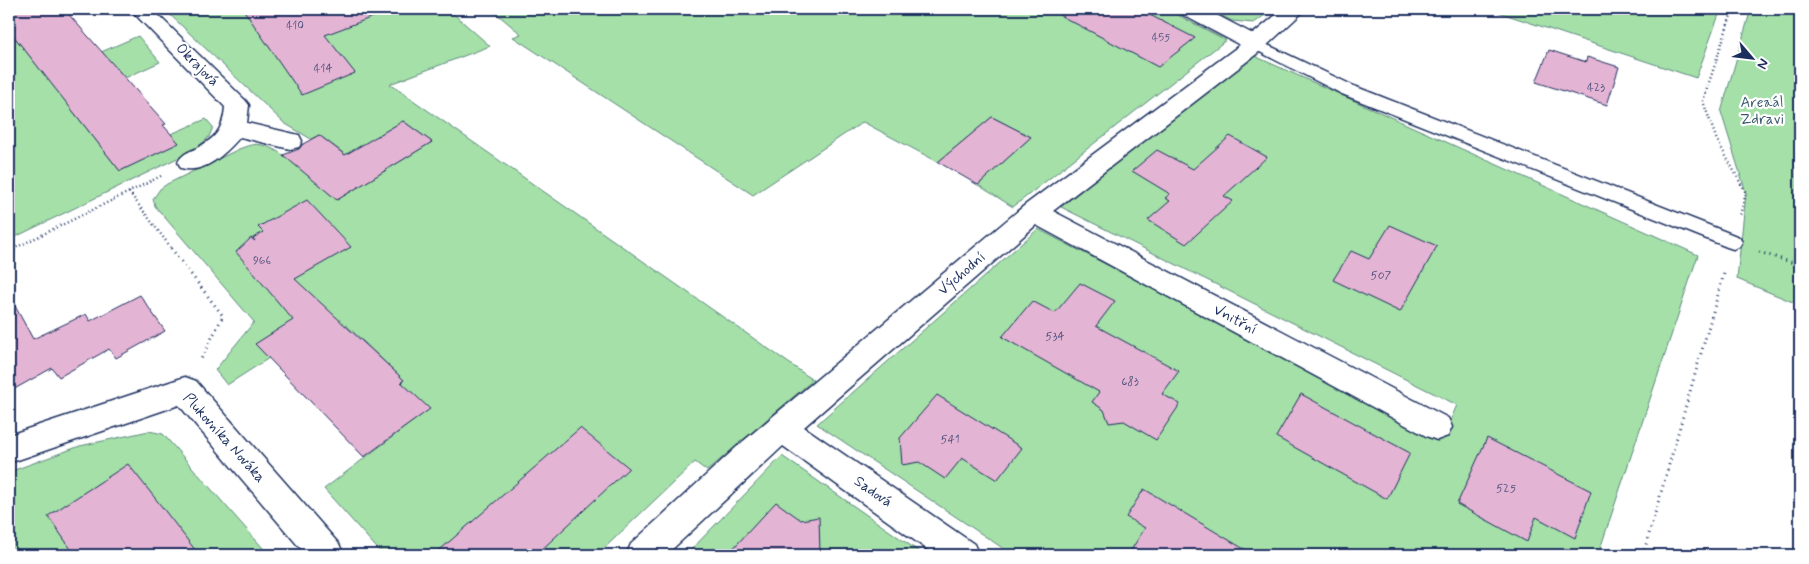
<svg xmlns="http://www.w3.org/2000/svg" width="1809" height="564" viewBox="0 0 1809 564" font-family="Mynerve,sans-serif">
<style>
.green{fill:#a4e0a7;stroke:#608882}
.building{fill:#e4b4d4;stroke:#1b2f5e}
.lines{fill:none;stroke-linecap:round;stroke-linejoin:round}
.lane-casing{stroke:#1b2f5e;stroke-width:3}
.street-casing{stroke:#1b2f5e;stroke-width:3}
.path-far1{stroke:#1b2f5e;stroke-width:2.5;stroke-dasharray:1 3;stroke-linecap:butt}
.path{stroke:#1b2f5e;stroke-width:3;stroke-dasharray:1 4.5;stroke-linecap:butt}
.lane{fill:#fff;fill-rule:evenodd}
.street{fill:#fff;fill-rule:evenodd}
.labels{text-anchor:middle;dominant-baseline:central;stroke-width:4.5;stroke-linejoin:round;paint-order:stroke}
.far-number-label{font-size:11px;fill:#4d507c}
.number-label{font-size:12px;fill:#4d507c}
.street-label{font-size:15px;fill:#1b2f5e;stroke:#fff}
.park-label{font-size:15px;fill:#3d5b70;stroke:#fff}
</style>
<rect width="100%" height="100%" fill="#fff"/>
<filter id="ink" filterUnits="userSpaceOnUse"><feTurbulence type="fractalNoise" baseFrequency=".02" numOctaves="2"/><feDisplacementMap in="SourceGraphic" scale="10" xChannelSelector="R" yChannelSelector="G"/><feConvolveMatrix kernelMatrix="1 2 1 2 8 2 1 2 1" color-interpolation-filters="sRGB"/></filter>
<g filter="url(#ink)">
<g class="green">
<path d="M 164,9 L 448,9 L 490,46 L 390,84 L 813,380 L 707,471 L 695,462 L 597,555 L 383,555 L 324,489 L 429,409 L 401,382 L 404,380 L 346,325 L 269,358 L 227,385 L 215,370 L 254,322 L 155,206 L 153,199 L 160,189 L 167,184 L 239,149 C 247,146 254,143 262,145 C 282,148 320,186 337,200 L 432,142 L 403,121 L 346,155 L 319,135 L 311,139 L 284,123 Z"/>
<polygon points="491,9 1166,9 1226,40 1013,207 978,185 1031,137 992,117 938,162 863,122 753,195 513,37 521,34"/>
<polygon points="1209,9 1273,9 1254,23 1232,21"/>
<polygon points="1489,9 1721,9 1696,78"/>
<polygon points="1751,9 1800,9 1800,305 1737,279 1746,193 1721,112"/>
<polygon points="9,30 46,76 138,36 160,62 125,78 116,68 72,110 120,171 178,143 171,134 206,119 213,127 209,137 196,149 9,240"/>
<polygon points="1250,54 1698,255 1598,555 1013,555 817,424 1038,229 1442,439 1457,405 1061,207"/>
<polygon points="149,431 163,434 269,555 9,555 9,472 80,446"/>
<polygon points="782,456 924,555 686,555"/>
</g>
<g class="building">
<polygon points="9,9 64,9 166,124 163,125 179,143 120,171 9,30"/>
<polygon points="243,9 385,9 386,12 325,35 355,73 302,95"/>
<polygon points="1048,9 1138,9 1195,38 1158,67"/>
<polygon points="1549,50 1586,62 1587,57 1619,67 1607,105 1536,82"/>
<polygon points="992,117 1031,137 978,185 938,162"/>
<polygon points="403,121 432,142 337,200 283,155 299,149 303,144 319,135 345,155"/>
<polygon points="1230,136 1267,157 1224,196 1233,201 1186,244 1148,220 1170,201 1165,198 1170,194 1132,171 1157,150 1193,169"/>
<polygon points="307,200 351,247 295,279 404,380 401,382 430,409 364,457 255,344 293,320 236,252 251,238 255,241 253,238 263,232 258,227"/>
<polygon points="1390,225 1437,246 1400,312 1333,280 1351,251 1369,259"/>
<polygon points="1080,283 1115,301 1096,326 1179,371 1162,394 1180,404 1156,440 1124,421 1109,423 1104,410 1092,402 1099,392 1002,337 1032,301 1055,313"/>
<polygon points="9,295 33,339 86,314 90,321 140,295 165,331 116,358 109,349 59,377 52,368 9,392"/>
<polygon points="1301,394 1410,453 1387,499 1276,437"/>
<polygon points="937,395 1022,448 997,480 962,458 945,479 919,462 902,465 900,438"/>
<polygon points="580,428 629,468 536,555 434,555"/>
<polygon points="1487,438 1591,491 1575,538 1536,517 1527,542 1457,504"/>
<polygon points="128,464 162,507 199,555 75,555 48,516"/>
<polygon points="1144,489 1254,555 1128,555 1145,528 1126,517"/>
<polygon points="776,502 801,520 819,517 820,555 727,555"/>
</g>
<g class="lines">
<defs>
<polygon id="lane" points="1255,39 1354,86 1739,237 1742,242 1739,247 1733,249 1727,247 1342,94 1250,47 1247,44 1250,41"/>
<g id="street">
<path d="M 130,9 L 152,9 L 245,100 L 249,105 L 247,123 L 299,135 L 302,141 L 299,147 L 290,149 L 240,137 C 226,153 204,175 181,168 L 178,162 C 182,155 186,153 193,150 C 215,139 223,131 225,107 Z"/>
<polygon points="1179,9 1205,9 1253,34 1283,9 1306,9 1263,49 1053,211 1448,418 1452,427 1448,436 1437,440 1426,436 1036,225 804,427 974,544 979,555 935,555 783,446 666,555 626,555 631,544 740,444 1025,205 1240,45 1181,14"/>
<polygon points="185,377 196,381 339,544 344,555 306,555 179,405 9,463 9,435"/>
</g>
</defs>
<use href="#lane" class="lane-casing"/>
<use href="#street" class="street-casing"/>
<g class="path-far1">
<polyline points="1733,9 1703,101 1716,138 1746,193 1740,215"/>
<polyline points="161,176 129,192 172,249"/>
<polyline points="13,249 129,192"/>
</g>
<g class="path">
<polyline points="171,248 223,316 200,361"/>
<polyline points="9,251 16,248"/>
<polyline points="1759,252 1800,265"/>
<polyline points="1643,555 1725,270"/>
</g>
<use href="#lane" class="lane"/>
<use href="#street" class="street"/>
</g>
</g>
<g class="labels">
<g class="far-number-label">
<text x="295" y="26">410</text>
<text x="1161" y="38">455</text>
</g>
<g class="number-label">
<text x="323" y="69">414</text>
<text x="1596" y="88">423</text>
<text x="262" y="261">966</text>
<text x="1381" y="276">507</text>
<text x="1055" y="337">534</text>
<text x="1130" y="382">683</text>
<text x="950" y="440">541</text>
<text x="1506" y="489">525</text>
</g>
<g class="street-label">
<text transform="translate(197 65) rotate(45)">Okrajová</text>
<text transform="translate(962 274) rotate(-41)">Východní</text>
<text transform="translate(1235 320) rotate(28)">Vnitřní</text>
<text transform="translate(224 438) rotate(48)">Plukovníka Nováka</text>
<text transform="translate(873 492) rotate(35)">Sadová</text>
</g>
<g class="park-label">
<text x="1762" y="103">Areaál<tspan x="1762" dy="17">Zdravi</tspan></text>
</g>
</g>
<rect width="1809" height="564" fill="none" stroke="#fff" stroke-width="30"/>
<rect x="15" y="15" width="1779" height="534" fill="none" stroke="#1b2f5e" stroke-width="2" filter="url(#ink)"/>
<g transform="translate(1752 58) rotate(118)" stroke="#ffffff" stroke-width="4" paint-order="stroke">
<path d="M0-4L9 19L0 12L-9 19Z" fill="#1b2f5e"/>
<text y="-8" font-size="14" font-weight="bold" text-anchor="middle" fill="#1b2f5e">N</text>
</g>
</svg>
